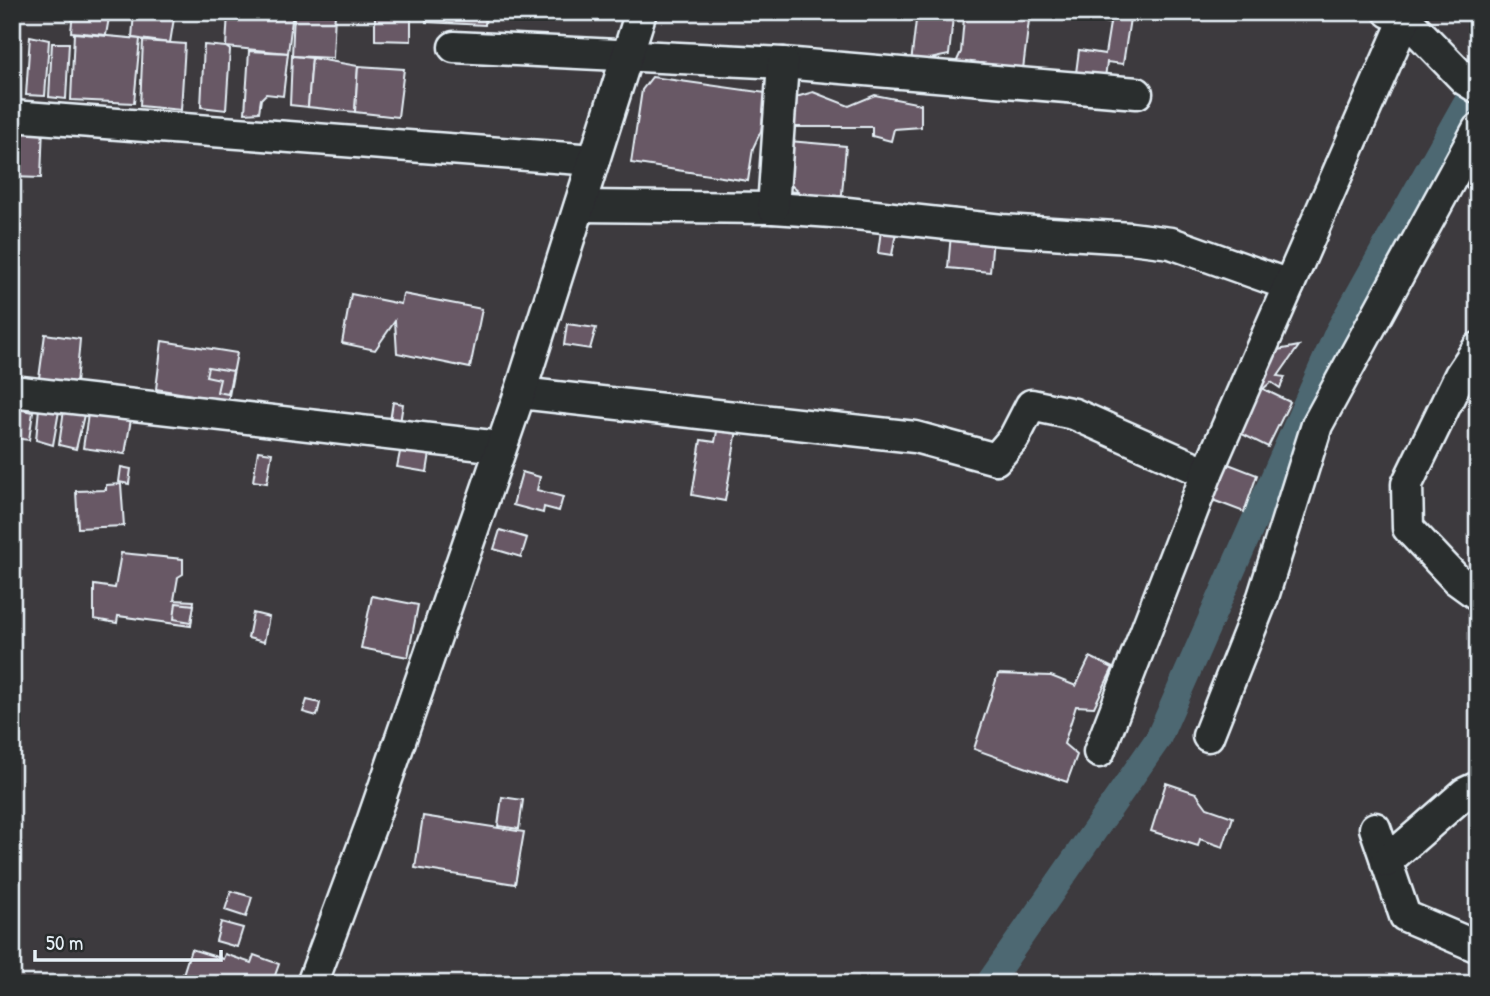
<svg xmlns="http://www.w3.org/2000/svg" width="1490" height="996" viewBox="0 0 1490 996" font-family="'Patrick Hand',sans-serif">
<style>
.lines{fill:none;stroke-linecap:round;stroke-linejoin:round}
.canal{stroke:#4d6872;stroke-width:26}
.building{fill:#685965;stroke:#e8f1f8;stroke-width:2}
.street-casing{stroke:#e8f1f8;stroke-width:35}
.street{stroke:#2a2d2e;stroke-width:30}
</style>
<rect width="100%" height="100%" fill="#3d3a3e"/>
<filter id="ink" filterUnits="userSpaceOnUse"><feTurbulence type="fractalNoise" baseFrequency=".0143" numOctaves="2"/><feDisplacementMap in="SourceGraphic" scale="14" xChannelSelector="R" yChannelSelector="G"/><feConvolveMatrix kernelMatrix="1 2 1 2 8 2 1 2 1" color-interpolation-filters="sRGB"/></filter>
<g filter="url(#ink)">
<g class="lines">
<polyline class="canal" points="988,984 1158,739 1338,331 1465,104"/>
</g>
<g class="building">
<polygon points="73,12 110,12 106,35 71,32"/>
<polygon points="134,12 175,12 170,43 132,38"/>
<polygon points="228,12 293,12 288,53 226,47"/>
<polygon points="294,12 335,12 333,58 292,56"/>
<polygon points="375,12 411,12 411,41 375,40"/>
<polygon points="427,12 486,12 485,25 426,22"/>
<polygon points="917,12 1030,12 1023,69 971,62 973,71 954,67 961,52 964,18 953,17 949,55 911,63"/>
<polygon points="1055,12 1076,12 1075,19 1054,17"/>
<polygon points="1084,12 1131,12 1123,64 1107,62 1105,78 1076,73 1079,50 1105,54 1110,23 1083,19"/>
<polygon points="74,33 140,39 134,103 71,100"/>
<polygon points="30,36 49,40 45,96 26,95"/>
<polygon points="143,41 185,44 181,110 140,106"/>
<polygon points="52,43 69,43 66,99 49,97"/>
<polygon points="204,45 226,47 230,50 226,110 201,107"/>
<polygon points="249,51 288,53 283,96 266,94 261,99 259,112 245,113"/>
<polygon points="292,56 312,58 308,107 290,105"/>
<polygon points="312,58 358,66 355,112 308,107"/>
<polygon points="358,66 404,69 398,117 355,112"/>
<polygon points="652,77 766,93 761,131 753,148 748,181 631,163 642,90"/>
<polygon points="813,92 849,106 875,95 921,104 921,127 894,129 891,141 872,136 872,127 789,127 789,99"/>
<polygon points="12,123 43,125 41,178 12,177"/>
<polygon points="789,141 846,146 841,206 784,202 786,191 799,192 785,180"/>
<polygon points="1478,160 1478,193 1464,186"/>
<polygon points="881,230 896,232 892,255 878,253"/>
<polygon points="951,234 993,238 990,272 948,268"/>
<polygon points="351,294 401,304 403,294 482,309 470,368 397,353 395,321 375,350 342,343"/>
<polygon points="567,324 596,328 590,349 564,345"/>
<polygon points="45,334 80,339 76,384 39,378"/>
<polygon points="162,341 237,353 228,401 156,389"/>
<polygon points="1299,346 1278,376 1285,377 1280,388 1271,382 1263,389 1290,402 1268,447 1230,428 1267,352"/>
<polygon points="208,367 233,371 228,394 217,392 220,379 206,376"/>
<polygon points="393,402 403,404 400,423 390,421"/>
<polygon points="39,408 59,411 53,445 36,440"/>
<polygon points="17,409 33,412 29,440 12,438"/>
<polygon points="64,410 84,415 76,449 59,445"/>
<polygon points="88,414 131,419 125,454 83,448"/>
<polygon points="718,426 737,430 725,501 692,495 701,440 715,442"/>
<polygon points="402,442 431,447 427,472 397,467"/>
<polygon points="258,451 272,453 267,483 253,481"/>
<polygon points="1218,460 1257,475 1244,512 1210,499"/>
<polygon points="121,467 131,469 129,484 119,482"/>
<polygon points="522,472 540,477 537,490 563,497 559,511 544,507 543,513 513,505"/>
<polygon points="121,484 124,526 78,528 76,491 106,490 106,485"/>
<polygon points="500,530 527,538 521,557 494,549"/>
<polygon points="121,553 183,559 183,574 178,577 174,600 194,601 191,626 118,616 117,623 94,619 94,585 115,588"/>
<polygon points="372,596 418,605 408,657 361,648"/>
<polygon points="176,603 194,605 191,622 174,619"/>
<polygon points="253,613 269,617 264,642 248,638"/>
<polygon points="1090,657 1113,668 1094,707 1076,706 1064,744 1077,755 1067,782 974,749 998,674 1051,676 1076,686"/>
<polygon points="307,700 320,703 317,716 303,712"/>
<polygon points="1166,783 1196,793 1207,808 1233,817 1223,847 1200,839 1198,846 1151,831"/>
<polygon points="502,797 523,800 519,829 498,826"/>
<polygon points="423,816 524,832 515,884 415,868"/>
<polygon points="231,891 252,897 246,917 225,910"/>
<polygon points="221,922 243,928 237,947 216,941"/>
<polygon points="191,949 223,959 225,954 251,963 254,955 279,964 272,984 180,984"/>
</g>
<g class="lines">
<defs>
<g id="street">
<polyline points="1389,12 1405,18 1465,80 1478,88"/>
<polyline points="454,47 783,63 1137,93"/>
<polyline points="12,116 594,160"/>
<polyline points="580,206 773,208 847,213 1002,230 1131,238 1171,243 1289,285"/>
<polyline points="773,208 783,63"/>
<polyline points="1478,348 1460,375 1407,484 1408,528 1456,579 1478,595"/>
<polyline points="12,391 500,447"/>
<polyline points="520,393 915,437 996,459 1014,438 1031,405 1074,414 1207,473"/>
<polyline points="1208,736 1263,597 1317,425 1478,129"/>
<polyline points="1099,752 1207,473 1408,12"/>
<polyline points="1375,828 1405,916 1478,947"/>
<polyline points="1386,862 1465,793 1478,787"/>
<polyline points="312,984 371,825 520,393 641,12"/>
</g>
</defs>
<use href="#street" class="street-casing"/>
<use href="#street" class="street"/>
</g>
</g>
<rect width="1490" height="996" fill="none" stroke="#2a2d2e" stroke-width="42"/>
<rect x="21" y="21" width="1448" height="954" fill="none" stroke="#e8f1f8" stroke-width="2.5" filter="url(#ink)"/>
<path d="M35 950v10h186v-10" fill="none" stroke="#e8f1f8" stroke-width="3.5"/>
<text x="46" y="950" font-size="21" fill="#e8f1f8" stroke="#2a2d2e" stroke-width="5" paint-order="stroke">50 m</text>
</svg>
